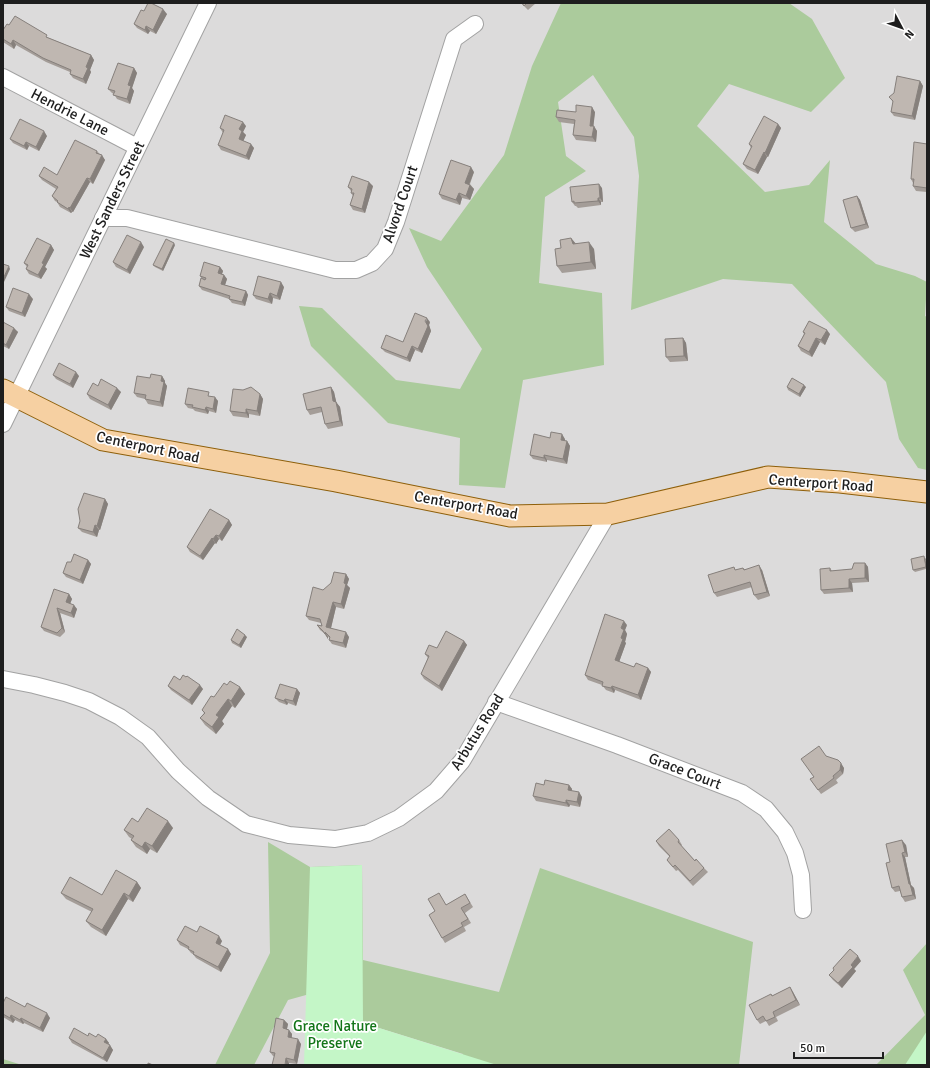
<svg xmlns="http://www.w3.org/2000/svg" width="930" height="1068" viewBox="0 0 930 1068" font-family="Signika,sans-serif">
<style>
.residential{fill:#dcdbdb}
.forest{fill:#abcb9c}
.park{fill:#c4f6c7}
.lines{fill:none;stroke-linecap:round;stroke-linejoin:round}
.minor-casing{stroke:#a2a2a2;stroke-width:18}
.major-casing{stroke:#8e5f0a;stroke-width:23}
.minor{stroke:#fff;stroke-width:16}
.major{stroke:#f6d0a2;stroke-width:21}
.wall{fill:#a49d98}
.shaded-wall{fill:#86807c}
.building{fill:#bfb7b1;stroke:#86807c}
.labels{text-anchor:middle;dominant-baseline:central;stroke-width:3.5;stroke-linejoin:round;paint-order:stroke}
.street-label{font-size:15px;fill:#1e1e1e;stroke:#fff}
.park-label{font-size:15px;fill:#127518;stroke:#fff}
</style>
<rect width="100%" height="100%" fill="#eeebe5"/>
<rect class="residential" x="3" y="3" width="924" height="1062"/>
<g class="forest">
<polygon points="561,3 789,3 812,19 845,78 811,112 729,84 697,126 765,192 809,185 830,160 824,222 876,264 915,276 927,282 925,316 927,317 927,470 918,468 899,439 886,382 792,284 723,279 631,310 639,176 634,137 593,75 558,102 566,156 586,171 545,197 539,283 602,293 604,365 523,380 505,488 459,485 460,438 388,423 311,346 299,306 322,308 396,380 460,389 482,349 427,267 409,228 441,241 504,155 532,66"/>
<polygon points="268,842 310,867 362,865 363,960 499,992 540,868 753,942 739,1065 460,1065 463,1054 363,1023 306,995 288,1000 254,1065 215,1065 270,953"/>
<polygon points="927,943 927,1065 876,1065 925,1015 903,970"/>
<polygon points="3,1059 22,1065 3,1065"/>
</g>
<g class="park">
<polygon points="362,865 363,1023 497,1065 304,1065 310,867"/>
<polygon points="927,1031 927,1065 905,1065"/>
</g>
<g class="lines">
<defs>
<g id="minor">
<polyline points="3,77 137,147"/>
<polyline points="103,218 127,218 335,270 356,270 372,263 385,249 396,222 454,39 475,24"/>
<polyline points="3,424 208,3"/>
<polyline points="3,679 34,685 65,693 89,701 120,717 148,737 178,771 208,798 246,824 289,835 335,839 368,833 399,818 436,791 462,761 608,514"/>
<polyline points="496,702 617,745 742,793 766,809 785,832 795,853 801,875 803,910"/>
</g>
<polyline id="major" points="3,390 103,440 336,481 510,516 608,514 768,477 840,482 927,492"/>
</defs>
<use href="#minor" class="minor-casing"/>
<use href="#major" class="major-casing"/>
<use href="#minor" class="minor"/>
<use href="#major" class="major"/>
</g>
<g class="wall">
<polygon points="521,3 536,3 528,10"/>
<polygon points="144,11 167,14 156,34 150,31 148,34 137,28 134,24"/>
<polygon points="9,25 49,38 91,55 94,60 90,70 91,72 86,84 73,78 70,74 70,72 46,62 16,45 14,49 3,42 3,30"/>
<polygon points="134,68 137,73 132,88 134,91 130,104 117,99 114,94 112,93 108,89"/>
<polygon points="920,81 923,86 915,120 894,116 891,112 893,102 889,97"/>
<polygon points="576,112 595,112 593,126 597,131 596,142 576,140 573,135 574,124 559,122 556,117"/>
<polygon points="778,124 781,128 768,157 767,157 758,174 747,169 743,164 751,148 749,144"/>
<polygon points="246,126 243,132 246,135 243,141 254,148 249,160 221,150 218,145 223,133 220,128"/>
<polygon points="47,136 39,151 29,146 27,150 13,143 10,139"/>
<polygon points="927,144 927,192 916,191 913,186 913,183 911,179"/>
<polygon points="97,151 105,160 93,184 90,182 73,212 72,212 71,213 60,207 57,202 55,201 52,196 56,189 42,180 39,176 57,175"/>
<polygon points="474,172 470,184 474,189 470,200 462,198 460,205 442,199 439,194"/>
<polygon points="373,186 365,213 353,210 350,205 353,196 351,193 351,191 348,187"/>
<polygon points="602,188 603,202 601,202 601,205 578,208 576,206 575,206 572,202"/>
<polygon points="857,196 860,200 869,228 855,232 851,228"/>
<polygon points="571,238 576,244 594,249 596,269 562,273 557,266 561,248"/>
<polygon points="51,245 54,250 45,267 47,269 41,279 29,274 26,269 27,267 24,263"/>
<polygon points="175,245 163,271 155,267 153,265"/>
<polygon points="144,247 130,274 116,267 113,262"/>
<polygon points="220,267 223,271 222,274 224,275 227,279 225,285 246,291 248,295 245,306 232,303 229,299 202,290 199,286 202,279 200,276"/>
<polygon points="284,287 280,300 273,298 272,304 256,299 253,295"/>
<polygon points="33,299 25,317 9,311 6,307"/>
<polygon points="3,322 18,332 9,349 3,346"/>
<polygon points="430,322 429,325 431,331 422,353 415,350 410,362 385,352 381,348 403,342"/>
<polygon points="803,332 830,334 825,345 820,342 812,357 801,351 798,346 804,334"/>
<polygon points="683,338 686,343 688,361 670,362 666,357"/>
<polygon points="53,375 79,376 73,388 56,379"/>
<polygon points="162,376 165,381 165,383 167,386 163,407 148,404 145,399 137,397 134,393 150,378"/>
<polygon points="98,386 121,392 111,410 90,399 87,394"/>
<polygon points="331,387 334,392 336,402 340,407 343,426 328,429 325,424 322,412 310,415 307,410"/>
<polygon points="787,387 806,387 800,397 788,390"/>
<polygon points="260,394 263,399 260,416 249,414 249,418 233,416 230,411"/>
<polygon points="211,396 218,401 216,413 209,411 208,414 195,411 193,409 188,408 185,404"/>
<polygon points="550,438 565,439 565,441 567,441 570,446 567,464 547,460 547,462 533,459 530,455"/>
<polygon points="105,499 108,504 100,530 99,530 97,537 82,532 78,528"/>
<polygon points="229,520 232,525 222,541 219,539 216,544 215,543 203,560 190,552 187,547"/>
<polygon points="925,559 926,569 915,572 913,570"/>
<polygon points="88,560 91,564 83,584 66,577 63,573 71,562"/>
<polygon points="865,563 868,567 869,582 852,583 853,592 824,594 821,590 830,568 832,571 852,569"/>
<polygon points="743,568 744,569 762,570 770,596 758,600 754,595 752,587 717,597 714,593 736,570"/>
<polygon points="346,574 349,579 347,585 350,588 344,609 336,607 331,628 349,637 346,648 332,644 329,640 330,638 328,637 328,639 324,633 320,630 317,625 322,626 321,623 309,620 306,616 323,590"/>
<polygon points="69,594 72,599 70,603 77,609 74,618 60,613 65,632 60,637 44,631 41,627"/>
<polygon points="627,625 625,630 627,634 625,642 626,643 619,662 634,667 648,668 651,672 641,700 615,690 614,693 606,690 602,685 588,680 585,675"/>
<polygon points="247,637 241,648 232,643 231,640"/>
<polygon points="464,641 467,645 442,691 424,679 421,674 428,658 425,654 437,648"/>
<polygon points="180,680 203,689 192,705 171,690 168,686"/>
<polygon points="227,685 240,687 245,694 235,708 232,706 222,721 224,724 216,734 205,725 200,718 204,713 202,710"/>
<polygon points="297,689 300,693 296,706 288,703 287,705 279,702 275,698"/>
<polygon points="826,756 844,768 843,774 836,780 838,783 821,794 810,779 814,777"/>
<polygon points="544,785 569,785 572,789 572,791 582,797 580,807 570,805 569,807 536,801 533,796"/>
<polygon points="138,822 173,828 157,853 150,849 147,854 136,847 131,840 132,839 129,837 124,830"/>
<polygon points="679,840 682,845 681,846 695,861 704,868 708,872 693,886 678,870 676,871 670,864 667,860 670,857 659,846 656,841"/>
<polygon points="906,845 908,857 905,857 911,885 914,888 916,899 905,902 902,897 900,891 895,892 892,888 890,862"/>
<polygon points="137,882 141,888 133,902 128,899 106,936 91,927 86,921 92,912 66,899 61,893 102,895"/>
<polygon points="439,893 446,905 465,894 473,907 465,913 471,923 464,927 466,931 445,943 442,938"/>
<polygon points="197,932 222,941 220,945 231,954 221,972 196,958 193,954 191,953 188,949 180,945 177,940"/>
<polygon points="861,961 854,969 856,971 842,988 833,980 829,975 834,970 833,968"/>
<polygon points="790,987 793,992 800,1005 776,1017 778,1021 769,1026 766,1021 760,1024 757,1020 771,994 772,996"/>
<polygon points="3,1003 25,1007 50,1018 43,1032 24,1023 23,1024 15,1020 13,1023 3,1017"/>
<polygon points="284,1020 288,1024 287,1029 292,1034 292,1038 301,1044 297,1064 289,1063 273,1056 270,1052"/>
<polygon points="88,1036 106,1039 109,1043 108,1044 113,1050 107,1062 72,1043 69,1038"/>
</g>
<g class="shaded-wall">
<polygon points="163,9 167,14 156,34 153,30"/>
<polygon points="146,26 150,31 148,34 145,30"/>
<polygon points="13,40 16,45 14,49 11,44"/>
<polygon points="91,55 94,60 90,70 91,72 86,84 83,79 86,67"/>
<polygon points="134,68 137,73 132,88 134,91 130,104 127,99 128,85"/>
<polygon points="920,81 923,86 915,120 912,116"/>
<polygon points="592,107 595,112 593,130 590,126"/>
<polygon points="243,122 246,126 243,132 246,135 242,144 239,139 239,129"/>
<polygon points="778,124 781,128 768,157 765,153"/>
<polygon points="594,126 597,131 596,142 592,137"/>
<polygon points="44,131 47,136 39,151 36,147"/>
<polygon points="26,142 29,146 27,150 24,146"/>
<polygon points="251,144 254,148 249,160 246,156"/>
<polygon points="764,152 767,157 758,174 755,170"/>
<polygon points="102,155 105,160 93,184 90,179"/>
<polygon points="471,167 474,172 468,187 465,183"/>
<polygon points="87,178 90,182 73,212 70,208"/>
<polygon points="369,182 373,186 365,213 362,209"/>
<polygon points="599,184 602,188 603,202 600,198"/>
<polygon points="470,185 474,189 470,200 466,196"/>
<polygon points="459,193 462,198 460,205 456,200"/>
<polygon points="857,196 860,200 869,228 866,224"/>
<polygon points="598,198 601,202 601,205 598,201"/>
<polygon points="69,207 72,212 71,213 68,209"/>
<polygon points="571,238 576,244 573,244"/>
<polygon points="141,242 144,247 130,274 127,270"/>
<polygon points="589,242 594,249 596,269 591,262"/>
<polygon points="174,243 175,245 163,271 162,269"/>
<polygon points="51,245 54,250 45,267 47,269 41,279 38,275 42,263"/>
<polygon points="9,266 10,269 4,282 3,281 3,279"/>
<polygon points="220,267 223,271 221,277 218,273"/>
<polygon points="224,275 227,279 224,288 221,284"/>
<polygon points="281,282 284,287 280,300 277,296"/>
<polygon points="246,291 248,295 245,306 242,302"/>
<polygon points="270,293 273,298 272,304 268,299"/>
<polygon points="29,294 33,299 25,317 22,313"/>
<polygon points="427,318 430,322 429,325 431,331 422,353 418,349"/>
<polygon points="14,328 18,332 9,349 6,345"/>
<polygon points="827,330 830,334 825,345 821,340"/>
<polygon points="683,338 686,343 688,361 684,356"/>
<polygon points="816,338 820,342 812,357 809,352"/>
<polygon points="412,346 415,350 410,362 407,358"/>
<polygon points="76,372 79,376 73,388 70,384"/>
<polygon points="162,376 165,381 165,383 167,386 163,407 160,402 161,381"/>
<polygon points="804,385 806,387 800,397 799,394"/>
<polygon points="331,387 334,392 337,405 333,401"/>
<polygon points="117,388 121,392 111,410 108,405"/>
<polygon points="260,394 263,399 260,416 257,411"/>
<polygon points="215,397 218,401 216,413 213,409"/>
<polygon points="336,402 340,407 343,426 340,421"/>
<polygon points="206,407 209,411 208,414 205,410"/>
<polygon points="246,409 249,414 249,418 246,413"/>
<polygon points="562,434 565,439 564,445 561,440"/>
<polygon points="567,441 570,446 567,464 563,459"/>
<polygon points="544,455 547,460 547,462 544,458"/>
<polygon points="105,499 108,504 100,530 97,526"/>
<polygon points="229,520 232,525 222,541 219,536"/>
<polygon points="95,525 99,530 97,537 93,532"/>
<polygon points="216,535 219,539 216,544 213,539"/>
<polygon points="212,538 215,543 203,560 200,556"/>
<polygon points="88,560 91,564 83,584 80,580"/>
<polygon points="865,563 868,567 869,582 865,578"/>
<polygon points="759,565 762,570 770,596 767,592"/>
<polygon points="346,574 349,579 347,585 350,588 344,609 341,604 344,583"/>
<polygon points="849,579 852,583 853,592 849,588"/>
<polygon points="69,594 72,599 69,607 66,602"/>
<polygon points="333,602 336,607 330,632 326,627"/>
<polygon points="74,605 77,609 74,618 71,613"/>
<polygon points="57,608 60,613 65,632 62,628"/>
<polygon points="624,621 627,625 625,630 627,634 625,642 626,643 618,665 615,660 621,638 621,628"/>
<polygon points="325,632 328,637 328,639 325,634"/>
<polygon points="346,632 349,637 346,648 343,643"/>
<polygon points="245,635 247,637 241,648 239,645"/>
<polygon points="464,641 467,645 442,691 439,686"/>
<polygon points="648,668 651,672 641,700 638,695"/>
<polygon points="200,685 203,689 192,705 189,700"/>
<polygon points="612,686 615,690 614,693 611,688"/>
<polygon points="240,687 245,694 235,708 231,701"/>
<polygon points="297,689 300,693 296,706 293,701"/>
<polygon points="228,699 232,706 222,721 224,724 216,734 212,727 216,715"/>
<polygon points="285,699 288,703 287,705 284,701"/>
<polygon points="841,763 844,768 843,774 840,770"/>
<polygon points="569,785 572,789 571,794 568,790"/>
<polygon points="579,792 582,797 580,807 577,802"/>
<polygon points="566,800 570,805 569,807 566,803"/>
<polygon points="168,821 173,828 157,853 152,846"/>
<polygon points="902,840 906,845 908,857 905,852"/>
<polygon points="145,842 150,849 147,854 142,847"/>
<polygon points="902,853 905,857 911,885 914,888 916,899 913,895 909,884"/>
<polygon points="137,882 141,888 133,902 129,896"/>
<polygon points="124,893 128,899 106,936 102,930"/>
<polygon points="219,936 222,941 219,947 216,943"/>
<polygon points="228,949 231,954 221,972 218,967"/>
<polygon points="858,956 861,961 854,969 856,971 842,988 838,983 851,965"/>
<polygon points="790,987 793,992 800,1005 796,1000"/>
<polygon points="47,1013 50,1018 43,1032 40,1028"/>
<polygon points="11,1015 15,1020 13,1023 10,1018"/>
<polygon points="21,1018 24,1023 23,1024 20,1020"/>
<polygon points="284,1020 288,1024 286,1033 283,1028"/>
<polygon points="289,1030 292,1034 291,1042 288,1037"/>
<polygon points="106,1039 109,1043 107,1046 104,1042"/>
<polygon points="298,1039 301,1044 297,1064 294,1060"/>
<polygon points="110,1045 113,1050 107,1062 103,1058"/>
<polygon points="286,1058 289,1063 289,1065 285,1065"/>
</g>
<g class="building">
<polygon points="148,3 151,3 163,9 153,30 146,26 145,30 134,24 141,10 144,11"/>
<polygon points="522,3 527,3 524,6"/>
<polygon points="15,16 47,35 46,37 91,55 86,67 88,68 83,79 70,74 71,70 43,58 13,40 11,44 3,39 3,30 7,24 9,25"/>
<polygon points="118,63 134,68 128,85 131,86 127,99 113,95 115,91 108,89"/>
<polygon points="897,76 920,81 912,116 891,112 893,101 889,97 894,93"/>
<polygon points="576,105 592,107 590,126 594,126 592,137 573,135 575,120 556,117 557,110 576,112"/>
<polygon points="225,115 243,122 239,129 242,131 239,139 251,144 246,156 218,145 224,130 220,128"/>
<polygon points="764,116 778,124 765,153 764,152 755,170 743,164 752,146 749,144"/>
<polygon points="20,119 44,131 36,147 26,142 24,146 10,139"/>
<polygon points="75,140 97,151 96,153 102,155 90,179 87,178 70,208 69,207 68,209 57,202 58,201 52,196 58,187 39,176 44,167 57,175"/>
<polygon points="914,142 927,144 927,188 913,186 914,179 911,179"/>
<polygon points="451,160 471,167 465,183 470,185 466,196 459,193 456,200 439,194"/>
<polygon points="352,176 369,182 362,209 350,205 354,193 351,193 352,189 348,187"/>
<polygon points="599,184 600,198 598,198 598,201 574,203 574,201 572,202 570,187"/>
<polygon points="857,196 866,224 851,228 843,200"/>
<polygon points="127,235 141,242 127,270 113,262"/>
<polygon points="37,238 51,245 42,263 44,264 38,275 26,269 28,265 24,263"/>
<polygon points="571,238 573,244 589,242 591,262 557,266 555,249 561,248 560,240"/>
<polygon points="166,239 174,243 162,269 153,265"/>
<polygon points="204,262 220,267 218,273 224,275 221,284 246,291 242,302 229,299 230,296 199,286 201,278 205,280 206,278 200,276"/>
<polygon points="3,264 9,266 3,279"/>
<polygon points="258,276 281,282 277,296 270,293 268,299 253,295"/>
<polygon points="13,288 29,294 22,313 6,307"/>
<polygon points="415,313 427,318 425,321 428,326 418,349 412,346 407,358 381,348 386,335 403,342"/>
<polygon points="809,321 827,330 821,340 816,338 809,352 798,346 805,333 803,332"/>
<polygon points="3,322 14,328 6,345 3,343"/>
<polygon points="683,338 684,356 666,357 665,339"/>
<polygon points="59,363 76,372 70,384 53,375"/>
<polygon points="151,374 162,376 161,381 164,382 160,402 145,399 146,395 134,393 137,376 150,378"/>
<polygon points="792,378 804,385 799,394 787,387"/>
<polygon points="101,379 117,388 108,405 87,394 93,383 98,386"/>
<polygon points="251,387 260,394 257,411 246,409 246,413 230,411 233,389 243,390"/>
<polygon points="331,387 333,401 336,402 340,421 325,424 321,407 307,410 303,394"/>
<polygon points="188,388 209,392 208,396 215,397 213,409 206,407 205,410 192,407 193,405 185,404"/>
<polygon points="551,432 562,434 561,440 567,441 563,459 544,455 544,458 530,455 534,434 550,438"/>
<polygon points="84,493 105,499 97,526 95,525 93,532 78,528 80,521 78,509"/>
<polygon points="210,509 229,520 219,536 216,535 213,539 212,538 200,556 187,547"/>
<polygon points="74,554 88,560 80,580 63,573 67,562 71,562"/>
<polygon points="924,556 926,567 913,570 911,559"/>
<polygon points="925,559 927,559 927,573"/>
<polygon points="854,563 865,563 865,578 849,579 849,588 821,590 820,569 830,568 830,571 852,569"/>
<polygon points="759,565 767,592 754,595 750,582 714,593 708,575 734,567 735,570 743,568 744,570"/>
<polygon points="334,572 346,574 344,583 346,584 341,604 333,602 326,627 346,632 343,643 329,640 330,637 325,632 325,634 323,631 317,625 322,626 320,619 306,616 313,587 323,590 331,583"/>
<polygon points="54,589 69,594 66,602 74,605 71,613 57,608 62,628 57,633 41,627"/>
<polygon points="605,614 624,621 621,628 624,630 621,638 623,639 615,660 634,667 636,663 648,668 638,695 612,686 611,688 602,686 603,682 585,675"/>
<polygon points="237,629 245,635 239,645 231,640"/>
<polygon points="446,631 464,641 439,686 421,674 429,656 425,654 429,645 437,648"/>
<polygon points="183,675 186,677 187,676 200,685 189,700 168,686 174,676 180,680"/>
<polygon points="230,681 240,687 231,701 228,699 216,715 219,717 212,727 200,718 205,713 202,710 211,696 214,697 224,683 227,685"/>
<polygon points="280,684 297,689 293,701 285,699 284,701 275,698"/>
<polygon points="819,746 826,756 838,760 841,763 840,770 833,776 834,778 818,790 810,779 814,777 801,759"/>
<polygon points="545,780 569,785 568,790 579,792 577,802 566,800 566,803 533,796 536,783 544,785"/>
<polygon points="147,808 168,821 152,846 145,842 142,847 131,840 134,836 124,830 132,818 138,822"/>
<polygon points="669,829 679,840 678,842 695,861 696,859 704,868 690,881 675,865 673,867 667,860 670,856 656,841"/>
<polygon points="902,840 905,852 902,853 909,884 910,884 913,895 902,897 899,886 892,888 886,863 890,862 886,844"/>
<polygon points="116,870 137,882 129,896 124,893 102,930 86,921 93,909 61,893 70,877 102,895"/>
<polygon points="439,893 446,905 465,894 470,903 461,908 468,919 461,923 463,926 442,938 429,915 435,911 428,899"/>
<polygon points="185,926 197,932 200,926 219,936 216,943 228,949 218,967 193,954 194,952 188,949 189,947 177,940"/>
<polygon points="850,949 858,956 851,965 853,967 838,983 829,975 834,970 833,968"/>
<polygon points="790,987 796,1000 773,1012 775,1017 766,1021 763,1016 757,1020 749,1005 771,994 772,996"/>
<polygon points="6,997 25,1007 27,1003 47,1013 40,1028 21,1018 20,1020 11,1015 10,1018 3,1014 3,1003"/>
<polygon points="276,1018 284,1020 283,1028 289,1030 288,1037 298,1039 294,1060 286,1058 285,1065 272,1065 275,1053 270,1052"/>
<polygon points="74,1028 88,1036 89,1033 96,1037 98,1034 106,1039 104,1042 110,1045 103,1058 69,1038"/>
<polygon points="148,1063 153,1065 148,1065"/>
</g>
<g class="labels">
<g class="street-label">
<text transform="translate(70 112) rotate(27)">Hendrie Lane</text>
<text transform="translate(112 200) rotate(-64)">West Sanders Street</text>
<text transform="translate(400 204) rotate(-71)">Alvord Court</text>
<text transform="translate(148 447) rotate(12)">Centerport Road</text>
<text transform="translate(821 483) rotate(4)">Centerport Road</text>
<text transform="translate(466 505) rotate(10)">Centerport Road</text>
<text transform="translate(477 732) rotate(-58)">Arbutus Road</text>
<text transform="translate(685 771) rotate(21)">Grace Court</text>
</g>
<g class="park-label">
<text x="335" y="1026">Grace Nature<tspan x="335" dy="17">Preserve</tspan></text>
</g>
</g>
<rect width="930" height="1068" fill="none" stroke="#1e1e1e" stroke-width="8"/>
<g transform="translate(902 28) rotate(131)" stroke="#ffffff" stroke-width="3" paint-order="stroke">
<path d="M0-3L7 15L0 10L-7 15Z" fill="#1e1e1e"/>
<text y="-6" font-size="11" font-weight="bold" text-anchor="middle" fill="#1e1e1e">N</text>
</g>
<path d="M794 1052v6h89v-6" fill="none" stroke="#1e1e1e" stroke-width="2"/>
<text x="800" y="1052" font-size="12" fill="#1e1e1e" stroke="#ffffff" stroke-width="3" paint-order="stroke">50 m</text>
</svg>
